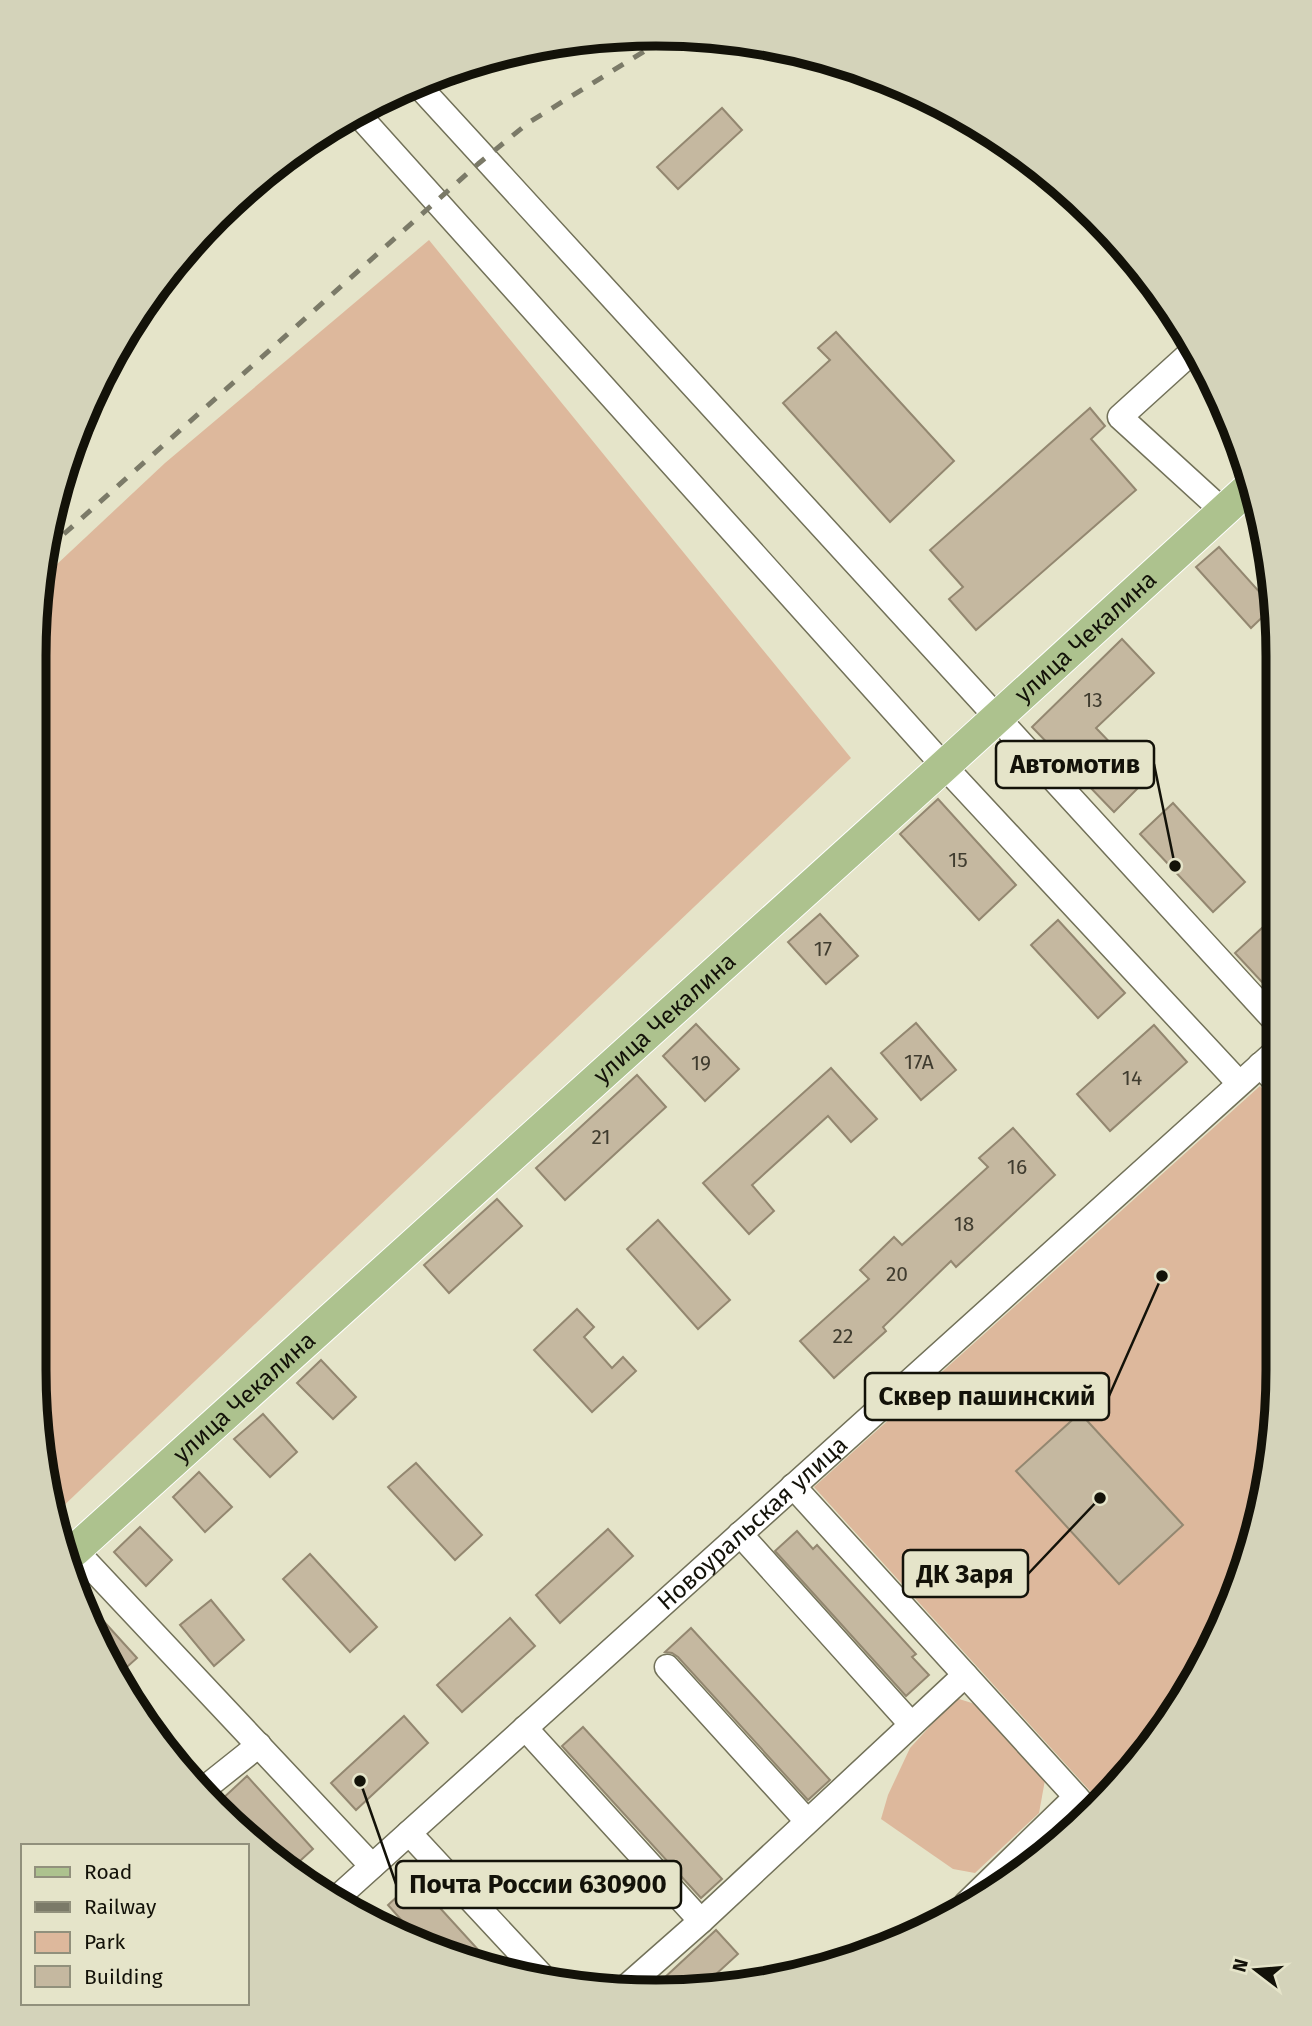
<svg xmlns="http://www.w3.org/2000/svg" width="1312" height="2026" viewBox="0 0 1312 2026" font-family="'Fira Sans',sans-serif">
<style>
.green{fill:#ddb89c}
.building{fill:#c5b8a0;stroke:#938770;stroke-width:2}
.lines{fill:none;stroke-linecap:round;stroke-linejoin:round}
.minor-casing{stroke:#727159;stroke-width:27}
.major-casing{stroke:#fff;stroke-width:34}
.minor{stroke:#fff;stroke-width:24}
.major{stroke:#adc28e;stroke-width:32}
.rail{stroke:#7b7a68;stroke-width:5;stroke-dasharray:12 12;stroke-linecap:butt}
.labels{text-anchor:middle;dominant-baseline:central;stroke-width:6;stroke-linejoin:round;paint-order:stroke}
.number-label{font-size:21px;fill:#403c2f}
.street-label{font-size:24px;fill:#131209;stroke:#e5e4c9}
.rim{fill:none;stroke:#131209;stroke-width:9}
.leader{fill:none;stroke:#131209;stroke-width:2.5}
.callout-dot{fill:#131209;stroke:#e5e4c9;stroke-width:2.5}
.callout{fill:#e5e4c9;stroke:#131209;stroke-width:2.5}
.callout-label{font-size:26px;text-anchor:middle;font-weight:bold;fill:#131209}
</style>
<rect width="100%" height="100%" fill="#e5e4c9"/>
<g class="green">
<polygon points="429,240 851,758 57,1512 33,1370 39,581 165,463"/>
<polygon points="1260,1086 1275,1102 1273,1451 1231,1609 1124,1780 1100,1802 814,1487"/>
<polygon points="956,1698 975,1704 1045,1780 1039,1813 975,1873 953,1869 881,1819 888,1795 910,1748"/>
</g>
<g class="building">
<polygon points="722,108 742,130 678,189 657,167"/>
<polygon points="836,332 954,461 890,522 783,403 830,360 818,348"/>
<polygon points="1090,408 1105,426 1091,439 1136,490 976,630 949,599 963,587 930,550"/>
<polygon points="1219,547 1273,607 1251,628 1196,567"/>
<polygon points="1122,639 1154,673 1096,728 1146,780 1114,812 1032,727"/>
<polygon points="938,799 1016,885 979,920 900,834"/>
<polygon points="1173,803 1245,882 1213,912 1140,834"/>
<polygon points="820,914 858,956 826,984 788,942"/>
<polygon points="1276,915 1276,997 1235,953"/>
<polygon points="1058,920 1125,993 1098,1018 1031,945"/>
<polygon points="916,1023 956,1070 921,1100 881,1053"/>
<polygon points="696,1024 739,1069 705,1101 663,1056"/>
<polygon points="1154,1025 1187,1062 1110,1131 1077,1094"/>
<polygon points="831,1068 877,1119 851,1142 828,1116 752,1185 774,1211 749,1234 703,1183"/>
<polygon points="637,1075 666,1107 565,1200 536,1168"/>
<polygon points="1013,1128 1055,1175 956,1267 951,1261 883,1327 886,1331 834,1378 800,1341 869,1279 860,1270 894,1237 902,1245 988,1167 979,1158"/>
<polygon points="497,1199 522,1226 449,1293 424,1265"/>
<polygon points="658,1220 730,1300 698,1329 627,1249"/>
<polygon points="577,1309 594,1327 584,1337 612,1368 623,1357 636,1371 592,1412 534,1350"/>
<polygon points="321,1360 356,1397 333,1419 297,1383"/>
<polygon points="1080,1413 1183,1525 1119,1584 1016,1471"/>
<polygon points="263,1414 297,1452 270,1477 234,1439"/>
<polygon points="416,1463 482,1535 455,1560 388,1487"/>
<polygon points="199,1472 232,1507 205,1532 173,1497"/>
<polygon points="140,1527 172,1560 146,1586 114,1552"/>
<polygon points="608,1529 633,1556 560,1623 536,1595"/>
<polygon points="797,1531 813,1549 817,1545 916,1654 912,1657 929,1675 906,1696 775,1551"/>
<polygon points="310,1554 377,1627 350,1652 283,1579"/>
<polygon points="211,1600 244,1640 214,1666 180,1625"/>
<polygon points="88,1604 137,1658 118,1675 84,1607"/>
<polygon points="510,1618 535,1646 462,1712 437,1685"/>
<polygon points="691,1628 830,1780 808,1800 678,1657 672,1653 665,1652"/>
<polygon points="404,1716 428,1743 356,1810 331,1783"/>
<polygon points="583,1727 722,1879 701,1898 562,1746"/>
<polygon points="247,1776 313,1849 289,1871 277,1864 220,1801"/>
<polygon points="415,1880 430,1897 493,1966 455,1960 420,1941 388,1905"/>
<polygon points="716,1930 738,1954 702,1987 649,1992"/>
</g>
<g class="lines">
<defs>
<g id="minor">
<polyline points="417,84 1276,1022"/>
<polyline points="356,112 944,766 1239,1083"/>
<polyline points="1195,349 1120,417 1223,511"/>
<polyline points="1260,1065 1275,1081"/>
<polyline points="793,1486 1089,1811"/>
<polyline points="740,1534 911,1724"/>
<polyline points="64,1559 75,1550 372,1866"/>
<polyline points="667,1667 807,1821"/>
<polyline points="525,1728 701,1921"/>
<polyline points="205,1788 259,1745"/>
<polyline points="409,1833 540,1974"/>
<path id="s1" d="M 338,1897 L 1275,1052"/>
<polyline points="966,1904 1076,1797"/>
<polyline points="625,1988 701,1921 965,1675"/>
</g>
<g id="major">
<path id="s2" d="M 75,1550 L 944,766 L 1253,484"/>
</g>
</defs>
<use href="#minor" class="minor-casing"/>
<use href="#major" class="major-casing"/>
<use href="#minor" class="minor"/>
<use href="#major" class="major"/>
<polyline class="rail" points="46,550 478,164 528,123 669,36"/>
</g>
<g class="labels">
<g class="number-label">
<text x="1093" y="700">13</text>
<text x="958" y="860">15</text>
<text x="823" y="949">17</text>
<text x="919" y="1062">17А</text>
<text x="701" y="1063">19</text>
<text x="1132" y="1078">14</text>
<text x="601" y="1137">21</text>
<text x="1017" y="1167">16</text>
<text x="964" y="1224">18</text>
<text x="897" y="1274">20</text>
<text x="843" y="1336">22</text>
</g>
<g class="street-label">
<text stroke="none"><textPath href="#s2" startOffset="1362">улица Чекалина</textPath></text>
<text stroke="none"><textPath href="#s2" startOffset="794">улица Чекалина</textPath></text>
<text stroke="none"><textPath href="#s2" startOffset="228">улица Чекалина</textPath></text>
<text stroke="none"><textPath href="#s1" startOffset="558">Новоуральская улица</textPath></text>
</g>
</g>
<path d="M0 0H1312V2026H0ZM656 46H656A610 610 0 0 1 1266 656V1370A610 610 0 0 1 656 1980H656A610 610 0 0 1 46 1370V656A610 610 0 0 1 656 46Z" fill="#d4d3ba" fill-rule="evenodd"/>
<path class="rim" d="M656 46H656A610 610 0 0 1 1266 656V1370A610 610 0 0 1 656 1980H656A610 610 0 0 1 46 1370V656A610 610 0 0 1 656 46Z"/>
<path class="leader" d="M1175 866L1154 764M1162 1276L1109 1396M1100 1498L1028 1574M360 1781L396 1884"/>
<g class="callout-dot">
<circle cx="1175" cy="866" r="7"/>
<circle cx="1162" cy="1276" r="7"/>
<circle cx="1100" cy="1498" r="7"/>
<circle cx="360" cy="1781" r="7"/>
</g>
<g class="callout">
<rect x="996" y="741" width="158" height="47" rx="7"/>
<rect x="865" y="1373" width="244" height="47" rx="7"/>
<rect x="903" y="1550" width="125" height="47" rx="7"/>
<rect x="396" y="1861" width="285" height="47" rx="7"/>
</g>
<g class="callout-label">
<text x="1075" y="773">Автомотив</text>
<text x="987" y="1405">Сквер пашинский</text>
<text x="965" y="1583">ДК Заря</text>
<text x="538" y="1893">Почта России 630900</text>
</g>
<rect x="21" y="1844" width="228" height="161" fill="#e5e4c9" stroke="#91907c" stroke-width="2"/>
<rect x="35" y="1867" width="35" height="10" fill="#adc28e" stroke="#91907c" stroke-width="2"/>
<text x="84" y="1879" font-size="21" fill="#131209">Road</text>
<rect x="35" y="1902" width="35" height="10" fill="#7b7a68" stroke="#91907c" stroke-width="2"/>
<text x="84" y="1914" font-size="21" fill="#131209">Railway</text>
<rect x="35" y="1932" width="35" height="21" fill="#ddb89c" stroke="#91907c" stroke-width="2"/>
<text x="84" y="1949" font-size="21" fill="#131209">Park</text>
<rect x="35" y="1966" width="35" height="21" fill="#c5b8a0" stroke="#91907c" stroke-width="2"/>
<text x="84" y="1984" font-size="21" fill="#131209">Building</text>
<g transform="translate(1256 1970) rotate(286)" stroke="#e5e4c9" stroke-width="5" paint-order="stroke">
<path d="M0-5L12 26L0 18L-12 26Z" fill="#131209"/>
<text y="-10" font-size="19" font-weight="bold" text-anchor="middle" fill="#131209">N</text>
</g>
</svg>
